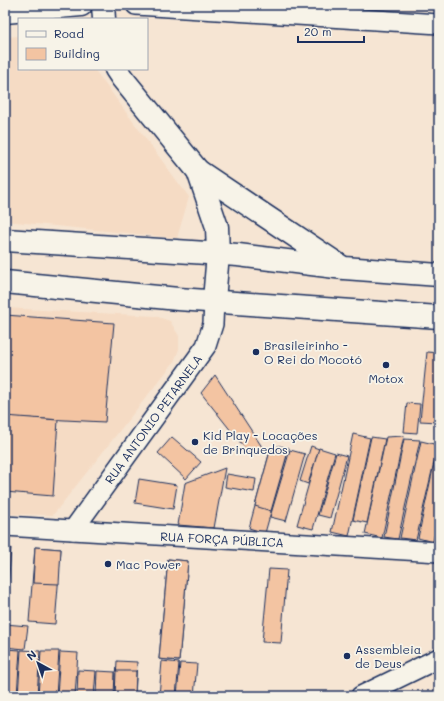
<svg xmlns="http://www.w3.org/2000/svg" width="444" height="701" viewBox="0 0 444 701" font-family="Mali,sans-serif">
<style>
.built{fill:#f5dbc4}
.building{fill:#f3c4a2;stroke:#1b2f5e}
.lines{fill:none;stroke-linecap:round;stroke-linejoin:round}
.street-casing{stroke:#1b2f5e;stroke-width:22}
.secondary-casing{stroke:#1b2f5e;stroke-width:25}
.street{stroke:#f7f3e8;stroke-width:19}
.secondary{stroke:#f7f3e8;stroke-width:22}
.poi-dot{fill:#1b2f5e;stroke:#f7f3e8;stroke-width:1.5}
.labels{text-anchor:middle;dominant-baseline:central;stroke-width:3.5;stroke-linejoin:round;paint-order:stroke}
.poi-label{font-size:12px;fill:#1b2f5e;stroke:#f7f3e8;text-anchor:start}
.street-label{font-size:12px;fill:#1b2f5e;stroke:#f7f3e8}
</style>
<rect width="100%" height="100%" fill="#f6e5d3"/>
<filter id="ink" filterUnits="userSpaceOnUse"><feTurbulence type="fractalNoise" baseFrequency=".025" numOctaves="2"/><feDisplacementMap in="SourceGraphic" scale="8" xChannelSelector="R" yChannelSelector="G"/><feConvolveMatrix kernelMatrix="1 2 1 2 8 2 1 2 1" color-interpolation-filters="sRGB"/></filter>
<g filter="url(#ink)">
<g class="built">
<polygon points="19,36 19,69 94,69 189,197 177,238 5,221 5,37"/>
<polygon points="5,308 155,316 170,321 179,336 179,349 174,362 53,515 5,514"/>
</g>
<g class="building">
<polygon points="427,5 439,5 439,8"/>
<polygon points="5,315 114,323 105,422 5,417"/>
<polygon points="427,352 439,353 439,410 438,422 420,421"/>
<polygon points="215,375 264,450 251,456 201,393"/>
<polygon points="407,403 420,404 417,433 404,432"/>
<polygon points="5,416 58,420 53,496 5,492"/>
<polygon points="353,434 370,438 349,536 332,532"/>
<polygon points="404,436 382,538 365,534 386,437"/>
<polygon points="172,437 201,462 186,479 158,453"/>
<polygon points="371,437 385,439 367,523 353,520"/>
<polygon points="404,439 420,440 398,539 384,537"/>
<polygon points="421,441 438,445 416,540 400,538"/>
<polygon points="439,441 439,512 433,542 418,538"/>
<polygon points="279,446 289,448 265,533 249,528 270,451"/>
<polygon points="279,446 289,448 271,511 255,506 270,451"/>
<polygon points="311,446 319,449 308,484 300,481"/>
<polygon points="319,448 335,453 313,529 297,525"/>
<polygon points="290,450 305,454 286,521 270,517"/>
<polygon points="336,453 347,456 330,518 318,515"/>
<polygon points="225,468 214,528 178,525 185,483"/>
<polygon points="227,474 256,479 254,492 225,487"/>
<polygon points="139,479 177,485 173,509 135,503"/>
<polygon points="439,518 439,540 434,540"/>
<polygon points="5,547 11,548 7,603 5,603"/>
<polygon points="35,547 61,549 55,624 29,622"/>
<polygon points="35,547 61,549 59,584 33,583"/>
<polygon points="168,559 188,561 179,661 159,659"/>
<polygon points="168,559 188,561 179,661 159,659"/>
<polygon points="269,569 287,570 281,643 262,642"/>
<polygon points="5,624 28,626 25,649 5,647"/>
<polygon points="5,649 20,650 17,696 5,696"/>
<polygon points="21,650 40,651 37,696 18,696"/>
<polygon points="41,651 59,651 56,696 38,696"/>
<polygon points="60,652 78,653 75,696 57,696"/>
<polygon points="117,661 137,662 135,696 115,696"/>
<polygon points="162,661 179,663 176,696 159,696"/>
<polygon points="180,663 197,664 194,696 177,696"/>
<polygon points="78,670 96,671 94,696 77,696"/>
<polygon points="97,671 115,672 114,696 96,696"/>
<polygon points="116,671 136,671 135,696 115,696"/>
</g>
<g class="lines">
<defs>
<g id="street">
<polyline points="136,5 439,24"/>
<polyline points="5,526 439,552"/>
<polyline points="73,530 206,346 213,324 214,300"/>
<polyline points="361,696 439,658"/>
</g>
<g id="secondary">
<polyline points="103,5 104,19"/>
<polyline points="5,12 81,5"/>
<polyline points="116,69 122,78 198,171 217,227 218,254 214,300"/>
<polyline points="198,171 340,266"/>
<polyline points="5,240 238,255 344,268 439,275"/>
<polyline points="5,282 178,299 439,317"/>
</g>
</defs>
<use href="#street" class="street-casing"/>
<use href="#secondary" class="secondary-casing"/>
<use href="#street" class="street"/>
<use href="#secondary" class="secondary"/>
</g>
</g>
<g class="poi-dot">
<circle cx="256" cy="352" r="4"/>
<circle cx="386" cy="365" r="4"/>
<circle cx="195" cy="442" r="4"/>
<circle cx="108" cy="564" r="4"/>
<circle cx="347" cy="656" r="4"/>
</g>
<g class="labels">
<g class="poi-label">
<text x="264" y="345">Brasileirinho -<tspan x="264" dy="14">O Rei do Mocotó</tspan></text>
<text x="386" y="378" text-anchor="middle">Motox</text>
<text x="203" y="435">Kid Play - Locações<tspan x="203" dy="14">de Brinquedos</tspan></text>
<text x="116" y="564">Mac Power</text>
<text x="355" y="649">Assembleia<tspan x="355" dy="14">de Deus</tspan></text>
</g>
<g class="street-label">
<text transform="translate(153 419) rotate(-54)">RUA ANTONIO PETARNELA</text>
<text transform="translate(222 539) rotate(3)">RUA FORÇA PÚBLICA</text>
</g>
</g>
<rect width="444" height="701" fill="none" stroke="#f7f3e8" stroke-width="20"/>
<rect x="10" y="10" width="424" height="681" fill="none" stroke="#1b2f5e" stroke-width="1.5" filter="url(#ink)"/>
<rect x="18" y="18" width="130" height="52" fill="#f7f3e8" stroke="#9fa5b1"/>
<rect x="26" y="31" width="20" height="6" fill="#f7f3e8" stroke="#9fa5b1"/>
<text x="54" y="38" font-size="12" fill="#1b2f5e">Road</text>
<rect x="26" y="48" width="20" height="12" fill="#f3c4a2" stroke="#9fa5b1"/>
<text x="54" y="58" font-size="12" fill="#1b2f5e">Building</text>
<g transform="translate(38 663) rotate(320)" stroke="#f7f3e8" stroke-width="3" paint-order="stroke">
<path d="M0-3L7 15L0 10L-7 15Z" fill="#1b2f5e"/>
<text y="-6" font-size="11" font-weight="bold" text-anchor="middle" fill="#1b2f5e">N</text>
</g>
<path d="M298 36v6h66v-6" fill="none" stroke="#1b2f5e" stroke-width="2"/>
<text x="304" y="36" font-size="12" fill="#1b2f5e" stroke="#f7f3e8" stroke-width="3" paint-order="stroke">20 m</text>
</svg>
